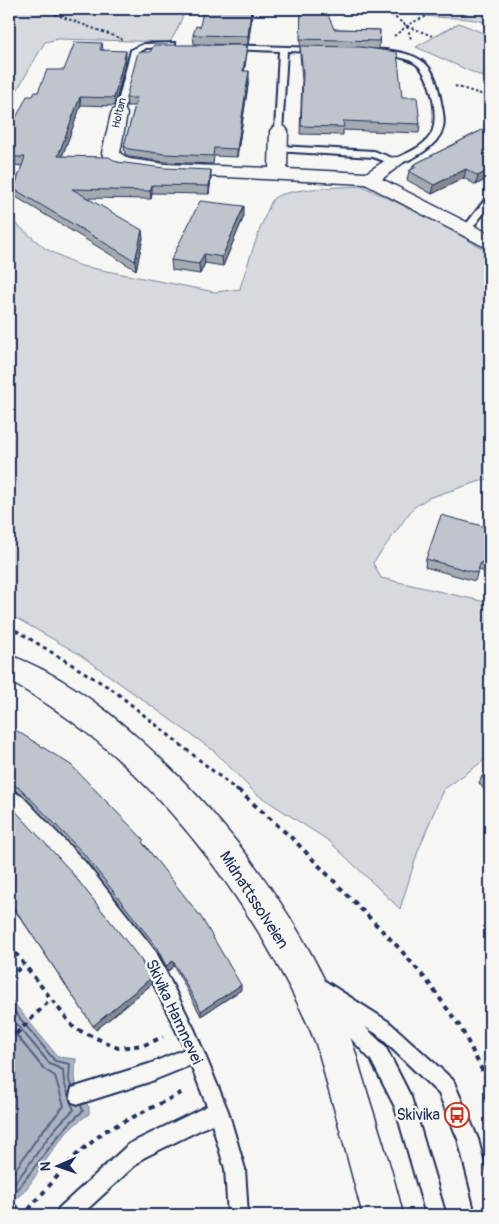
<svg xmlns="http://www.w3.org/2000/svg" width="499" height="1224" viewBox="0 0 499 1224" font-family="Pangolin,sans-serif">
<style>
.green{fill:#d6d9dd;stroke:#78849e}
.water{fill:#abb2c0;stroke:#717e99}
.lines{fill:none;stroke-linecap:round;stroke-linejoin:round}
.shore{stroke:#556385;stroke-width:2}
.service-casing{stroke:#1b2f5e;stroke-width:4}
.minor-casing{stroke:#1b2f5e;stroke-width:3}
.primary-casing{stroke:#1b2f5e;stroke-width:3}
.path-far2{stroke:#1b2f5e;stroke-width:2;stroke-dasharray:2.5 2.5;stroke-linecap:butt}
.path-far1{stroke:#1b2f5e;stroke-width:3;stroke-dasharray:4 4;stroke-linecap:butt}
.path{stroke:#1b2f5e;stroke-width:4;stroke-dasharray:5 5;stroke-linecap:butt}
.service{fill:#f6f6f2;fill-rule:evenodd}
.minor{fill:#f6f6f2;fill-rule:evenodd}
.primary{fill:#f6f6f2;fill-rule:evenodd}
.wall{fill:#a5a9b0;stroke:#1b2f5e}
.shaded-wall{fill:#868990;stroke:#1b2f5e}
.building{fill:#c0c4cd;stroke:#1b2f5e}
.labels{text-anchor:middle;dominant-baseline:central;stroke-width:5;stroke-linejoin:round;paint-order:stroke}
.far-street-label{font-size:11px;fill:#1b2f5e;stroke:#f6f6f2}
.near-street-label{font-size:16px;fill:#1b2f5e;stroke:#f6f6f2}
.near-poi-label{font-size:16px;fill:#1b2f5e;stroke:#f6f6f2;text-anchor:end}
</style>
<rect width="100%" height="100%" fill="#f6f6f2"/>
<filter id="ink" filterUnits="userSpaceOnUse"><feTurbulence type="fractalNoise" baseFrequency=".02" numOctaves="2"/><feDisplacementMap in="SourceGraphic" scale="10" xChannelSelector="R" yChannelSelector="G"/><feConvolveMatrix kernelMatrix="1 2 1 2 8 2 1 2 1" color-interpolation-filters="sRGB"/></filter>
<g filter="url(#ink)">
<g class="green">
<polygon points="9,9 194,9 183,15 177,30 170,42 58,39 45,42 9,104"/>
<path d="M 401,9 L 490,9 L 490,24 C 460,13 432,23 401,9 Z"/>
<polygon points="459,23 490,36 490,80 416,47"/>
<path d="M 362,186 L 436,221 L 490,253 L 490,478 L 428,498 L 413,508 L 373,563 L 381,578 L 490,603 L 490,756 L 443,790 L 418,851 L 400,909 L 329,841 L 255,793 L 214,751 L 79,654 L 9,614 L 9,218 L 46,249 L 81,266 L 215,292 L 240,289 C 243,276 268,203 274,198 C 288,188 343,187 362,186 Z"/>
</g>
<path class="water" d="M 9,997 L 58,1057 L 76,1059 C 74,1081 74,1089 89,1107 L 89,1114 C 59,1133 47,1162 26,1189 C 21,1195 14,1200 9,1205 Z"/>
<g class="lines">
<g class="shore">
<polyline points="9,1005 55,1061 70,1064 69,1080 71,1087"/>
<polyline points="9,1015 50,1064 63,1070 64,1082 71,1103"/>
<polyline points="9,1026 44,1069 55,1076 64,1106 40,1134 9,1179"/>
<path d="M 9,1189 C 33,1164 47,1132 74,1110 L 71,1103"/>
<path d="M 9,1198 C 36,1170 53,1136 83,1111 L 81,1105"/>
</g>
<defs>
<g id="service">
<polygon points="175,43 175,47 146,48 138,53 123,114 116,116 115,114 131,50 144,44"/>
<polygon points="226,45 319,48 323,50 319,52 287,51 282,133 275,131 279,51 229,49 225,47"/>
<path d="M 375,50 C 383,49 391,51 398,52 C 430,58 436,73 441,102 C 443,113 446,123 441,133 C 433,149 412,160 395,165 L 373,157 L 276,151 L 276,147 L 279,146 L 374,151 L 395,159 C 407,153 422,148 430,136 C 441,121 431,74 416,64 C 404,55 389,57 375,54 Z"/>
<polygon points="490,196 490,205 470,231 464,231 464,227 487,197"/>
<polygon points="9,789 23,797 85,862 156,952 195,1031 228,1111 245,1169 248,1215 228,1215 225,1169 212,1124 143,1158 81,1215 56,1215 59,1208 129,1144 207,1106 191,1065 149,1082 79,1104 72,1102 70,1095 72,1088 149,1064 185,1049 144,964 73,874 9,805"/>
<polygon points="317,976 389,1022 453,1080 478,1139 490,1187 490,1215 473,1215 475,1206 458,1139 439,1094 377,1034 365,1027 385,1046 411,1097 446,1215 426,1215 395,1107 371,1060 322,1008 319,1002 321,998 311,991 308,985 311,979"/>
</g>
<polygon id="minor" points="119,109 125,110 127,114 120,153 129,159 165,164 269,168 270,131 273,127 279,126 285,127 288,131 287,169 366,173 389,158 395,157 401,158 404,162 382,179 490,234 490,248 483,246 365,184 165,174 118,168 106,161 102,153 111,114 113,110"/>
<path id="primary" d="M 9,655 C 60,673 108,710 147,746 C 235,826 309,930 352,1042 C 357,1056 360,1070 365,1085 C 378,1128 393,1171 403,1215 L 363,1215 C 351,1173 341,1130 328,1088 C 324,1073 321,1058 316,1044 C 301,1006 281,971 261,936 C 198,832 116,740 9,681 Z"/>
</defs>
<use href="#service" class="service-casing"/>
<use href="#minor" class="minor-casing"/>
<use href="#primary" class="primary-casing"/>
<g class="path-far2">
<polyline points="41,9 122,39"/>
<polyline points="383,9 407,26 411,39"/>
<polyline points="407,26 435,37"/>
<polyline points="394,36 411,23 427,16"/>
<polyline points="455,86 490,97"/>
</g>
<polyline class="path-far1" points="9,626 113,690 239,792"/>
<g class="path">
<polyline points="238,790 294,840 399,948 428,982 461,1028 490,1086"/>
<polyline points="9,945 74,1028 118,1048 144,1045 163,1037"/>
<polyline points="9,978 24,964"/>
<polyline points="9,1041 51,999"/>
<polyline points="9,1198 24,1215 74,1157 105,1131 185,1091"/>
</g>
<use href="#service" class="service"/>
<use href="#minor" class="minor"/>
<use href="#primary" class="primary"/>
</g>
<g class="wall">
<polygon points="252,9 252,16 248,45 194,44 193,35 200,27"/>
<polygon points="301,11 334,29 380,30 379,49 370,49 420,124 419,133 343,130 343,135 300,134 302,80 300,54"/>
<polygon points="102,43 103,50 126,59 115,106 81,105 62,156 117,162 211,178 209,194 152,193 151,199 87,198 143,238 136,270 16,197 14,189 22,166 15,165 9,162 9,132 33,96 64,70"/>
<polygon points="247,45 247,53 244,71 249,79 237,157 214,156 213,164 165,162 130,157 125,154 124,146 135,106 127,106 126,98 150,52"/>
<polygon points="490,126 490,177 476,185 464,178 432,194 407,180 409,171 412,169 413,165"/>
<polygon points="244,216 223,266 205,263 200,274 172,270 171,260"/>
<polygon points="490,528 490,573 478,570 475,581 425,567 426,559"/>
<polygon points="9,726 146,846 241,990 201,1016 174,966 168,971 157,951 86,861 24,796 9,787"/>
<polygon points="490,771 490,797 479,783 482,776"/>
<polygon points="9,804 152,984 96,1030 22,920 9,904"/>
</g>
<g class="shaded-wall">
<polygon points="252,9 252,16 248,45 248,36"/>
<polygon points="247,45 247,53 243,79 243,71"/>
<polygon points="126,51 126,59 115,106 114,98"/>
<polygon points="249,71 249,79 237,157 237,149"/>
<polygon points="80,97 81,105 59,165 58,156"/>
<polygon points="466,169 464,178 432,194 434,185"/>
<polygon points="490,169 490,177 476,185 478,176"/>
<polygon points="211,170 211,178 209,194 209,186"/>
<polygon points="152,185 152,193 151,199 150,191"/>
<polygon points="244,206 244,216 223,266 222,257"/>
<polygon points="142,230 143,238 136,270 135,261"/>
<polygon points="204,254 205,263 200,274 199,264"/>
<polygon points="173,961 174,966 168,971 166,966"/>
<polygon points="150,979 152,984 96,1030 93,1026"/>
<polygon points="241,985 241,990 201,1016 201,1011"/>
</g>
<g class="building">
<polygon points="203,9 251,9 248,36 193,35 196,26 200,27"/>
<polygon points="326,10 334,29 380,30 379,41 300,39 301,11"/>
<polygon points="75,42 102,43 100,50 126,51 114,98 80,97 58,156 109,157 117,162 164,168 211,170 209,186 152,185 150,191 72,189 142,230 135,261 14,189 25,157 13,157 9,155 9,132 27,96 33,96 35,92 38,92 47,70 64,70"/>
<polygon points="154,45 247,45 243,71 249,71 237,149 214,148 213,156 165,154 129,149 124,146 137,98 126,98 138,52 150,52"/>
<polygon points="300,46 360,47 397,52 402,97 417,97 420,124 343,121 344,127 301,126 303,72"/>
<polygon points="490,126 490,169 478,176 466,169 434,185 409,171 416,167 413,165"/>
<polygon points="200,201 244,206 222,257 204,254 199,264 171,260"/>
<polygon points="441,515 490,528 490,564 481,562 477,573 426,559"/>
<polygon points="9,726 71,765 144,840 142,842 201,917 241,985 201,1011 173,961 166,966 156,946 84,854 21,789 9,782"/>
<polygon points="490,771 490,786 482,776"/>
<polygon points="9,804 69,869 141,960 150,979 93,1026 19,915 9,903"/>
</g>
</g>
<defs>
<symbol id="bus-ring" viewBox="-11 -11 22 22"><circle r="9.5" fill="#f6f6f2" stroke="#c8321e" stroke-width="1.5"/><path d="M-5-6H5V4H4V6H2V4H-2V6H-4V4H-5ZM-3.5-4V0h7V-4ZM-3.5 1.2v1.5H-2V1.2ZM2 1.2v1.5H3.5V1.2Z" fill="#c8321e"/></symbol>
</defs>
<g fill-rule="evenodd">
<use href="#bus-ring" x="443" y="1101" width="28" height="28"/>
</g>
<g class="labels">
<g class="far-street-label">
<text transform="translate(119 113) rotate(-77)">Holtan</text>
</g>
<g class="near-street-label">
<text transform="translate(254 900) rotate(57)">Midnattssolveien</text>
<text transform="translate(174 1012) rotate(65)">Skivika Hamnevei</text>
</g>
<g class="near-poi-label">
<text x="440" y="1115">Skivika</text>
</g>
</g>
<rect width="499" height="1224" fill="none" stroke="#f6f6f2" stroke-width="30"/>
<rect x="15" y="15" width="469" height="1194" fill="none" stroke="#1b2f5e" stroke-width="2" filter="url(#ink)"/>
<g transform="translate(58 1166) rotate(268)" stroke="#f6f6f2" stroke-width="4" paint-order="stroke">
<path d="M0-4L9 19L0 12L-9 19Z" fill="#1b2f5e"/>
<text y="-8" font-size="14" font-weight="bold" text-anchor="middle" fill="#1b2f5e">N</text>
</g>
</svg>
